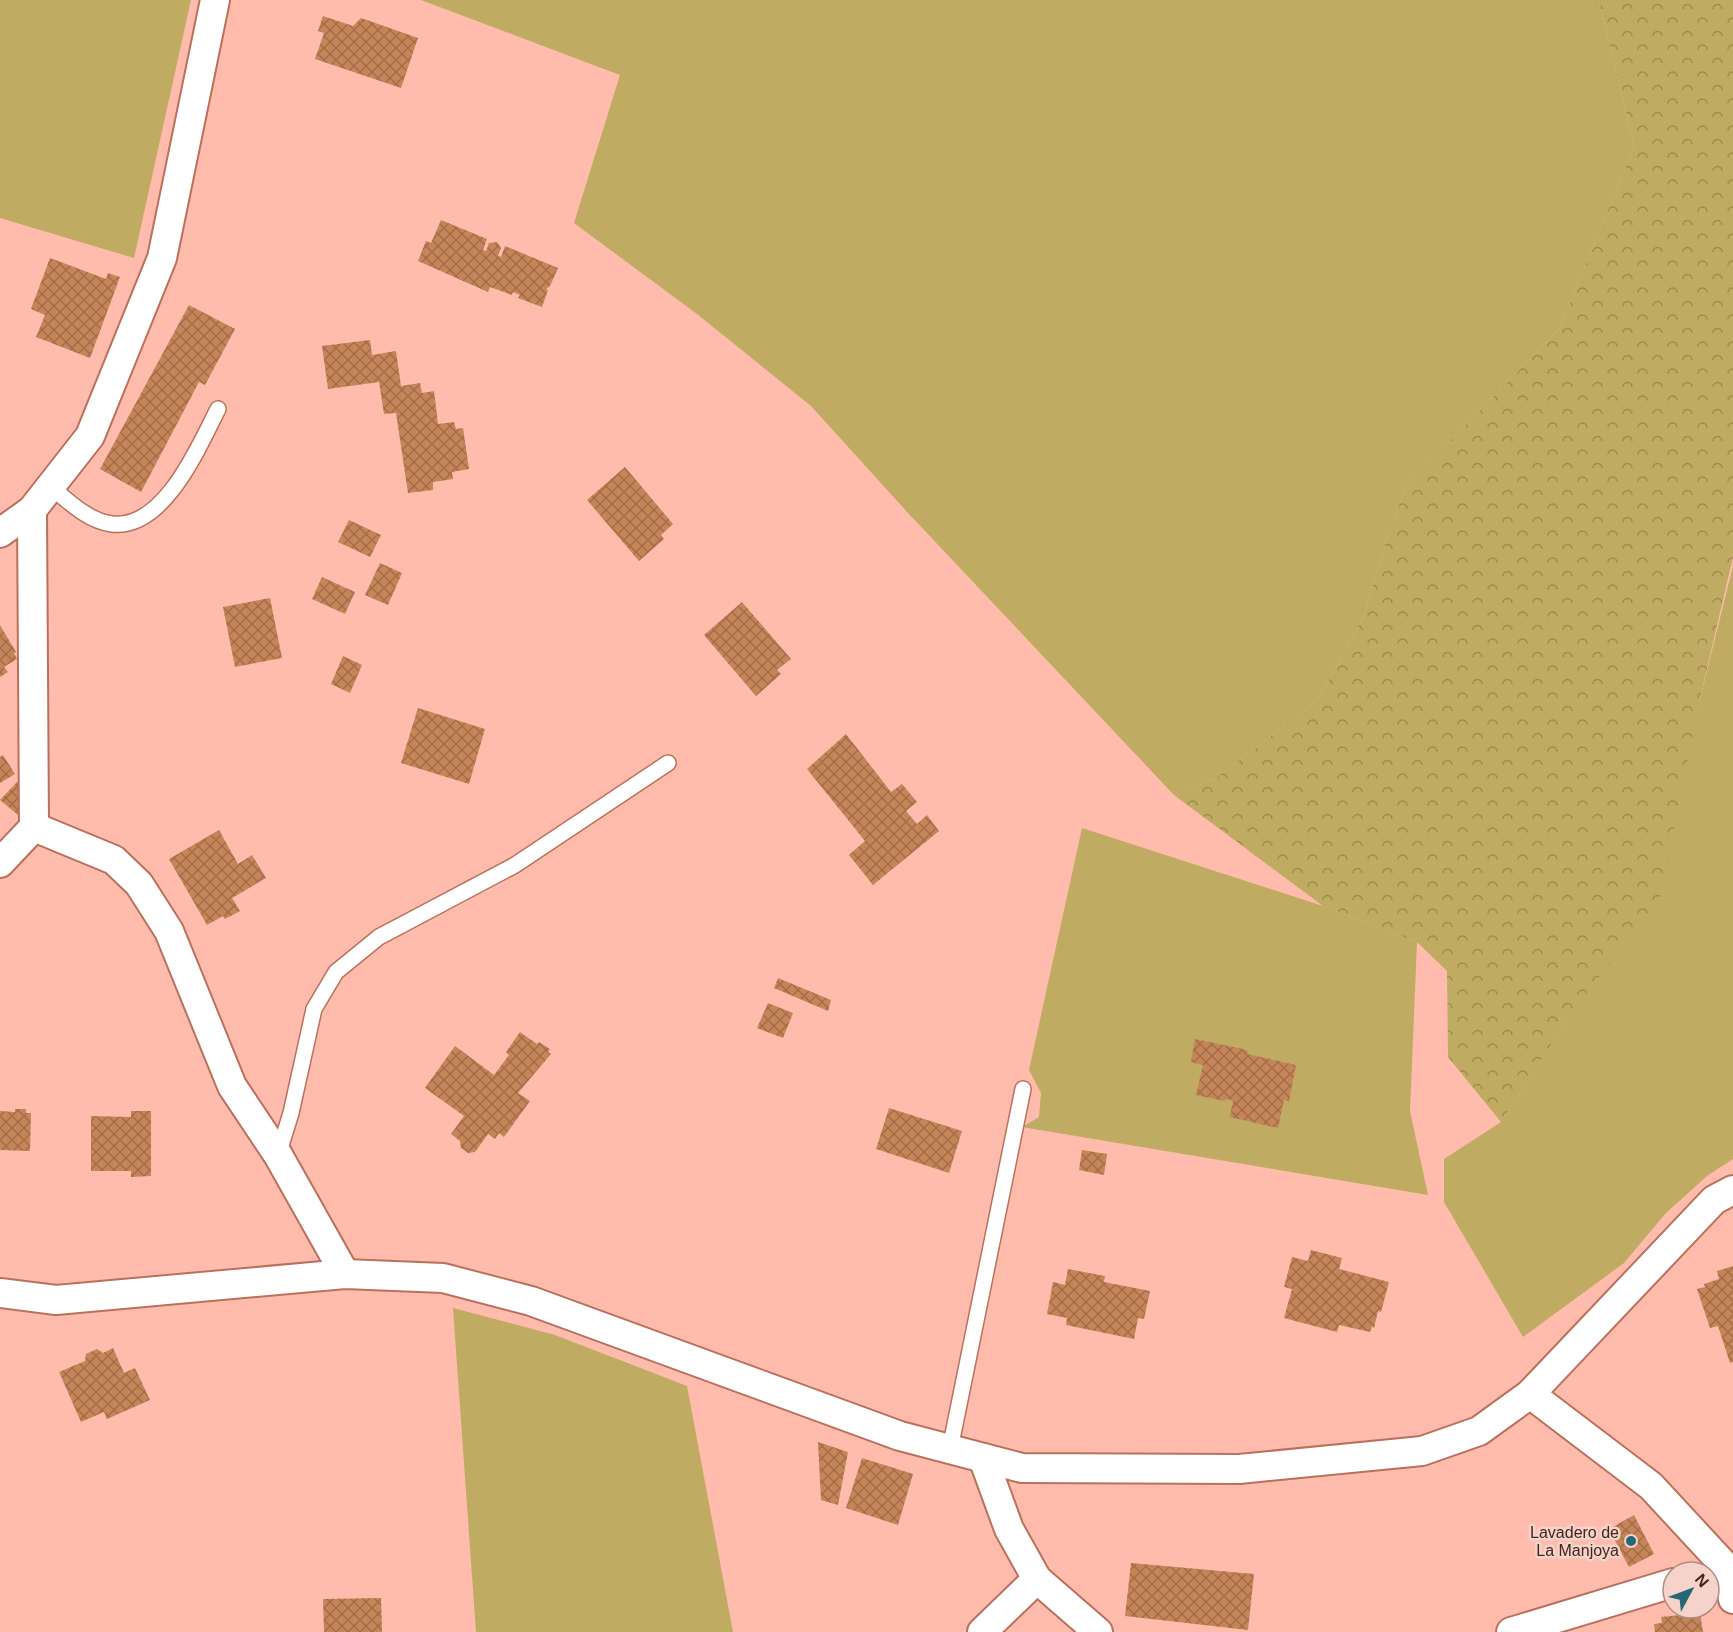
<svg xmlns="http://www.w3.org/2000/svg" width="1733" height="1632" viewBox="0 0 1733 1632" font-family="Arial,sans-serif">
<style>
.green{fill:#bfab61}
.forest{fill:url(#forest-crowns)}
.building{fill:url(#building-cross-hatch)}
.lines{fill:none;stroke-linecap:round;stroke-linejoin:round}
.service-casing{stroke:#bb705d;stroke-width:18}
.minor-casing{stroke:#bb705d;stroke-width:32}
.service{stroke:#fff;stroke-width:15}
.minor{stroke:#fff;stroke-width:28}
.poi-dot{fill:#226977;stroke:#f5d3ca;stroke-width:2}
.labels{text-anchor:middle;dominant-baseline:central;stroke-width:5;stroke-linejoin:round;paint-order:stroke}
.poi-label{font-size:16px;fill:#44241d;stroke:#f5d3ca;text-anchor:end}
</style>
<defs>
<pattern id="forest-crowns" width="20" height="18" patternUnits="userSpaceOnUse" patternTransform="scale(1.5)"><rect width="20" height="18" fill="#bfab61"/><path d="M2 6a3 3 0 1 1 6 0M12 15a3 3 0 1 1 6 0" fill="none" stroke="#9d8b4f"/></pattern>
<pattern id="building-cross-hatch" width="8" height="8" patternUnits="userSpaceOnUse" patternTransform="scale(1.5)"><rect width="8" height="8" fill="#c68558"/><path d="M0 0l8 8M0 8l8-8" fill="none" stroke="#a26d48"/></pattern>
</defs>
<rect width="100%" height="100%" fill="#ffbcac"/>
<g class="green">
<polygon points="0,0 191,0 134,258 0,218"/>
<polygon points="421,0 1599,0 1634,146 1560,328 1406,486 1387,538 1363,618 1317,701 1215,779 1174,795 909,514 811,406 697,314 574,223 620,75"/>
<polygon points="1733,566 1733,1159 1707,1176 1666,1213 1624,1263 1523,1337 1444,1202 1444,1159 1501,1122 1571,1014 1698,707"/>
<polygon points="1082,828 1323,906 1417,942 1410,1111 1428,1195 1022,1127 1039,1117 1041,1093 1029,1070"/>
<polygon points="453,1308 555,1335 687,1386 733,1632 476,1632"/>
</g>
<polygon class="forest" points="1599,0 1733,0 1733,557 1698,707 1660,897 1571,1014 1501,1122 1448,1057 1447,971 1417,942 1323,906 1174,795 1215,779 1317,701 1363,618 1387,538 1406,486 1560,328 1634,146"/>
<g class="building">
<polygon points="323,16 353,26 361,18 418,38 401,88 315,59 324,33 318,31"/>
<polygon points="441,220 487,239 483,250 486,251 489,243 497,242 501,248 498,256 501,257 505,246 558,268 550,286 546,289 548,290 542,307 518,298 520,295 513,292 512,295 490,287 488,292 418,261 426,241 431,243"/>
<polygon points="50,258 106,279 108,273 120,277 90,358 36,337 45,315 31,309"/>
<polygon points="189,305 235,329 205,385 199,382 141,492 100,469"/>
<polygon points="370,340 372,355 396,351 401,386 420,383 422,393 434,391 438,424 454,422 456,429 463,428 469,469 452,472 453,479 433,482 433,490 408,493 396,413 384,414 379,382 328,389 322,346"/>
<polygon points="625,467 673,524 661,535 664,539 639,561 587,500"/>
<polygon points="349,520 381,535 370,557 338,542"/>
<polygon points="380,563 402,573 388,605 365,595"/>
<polygon points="322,577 355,592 345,614 312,599"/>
<polygon points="270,598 282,658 235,667 223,607"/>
<polygon points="742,602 791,659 777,670 781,674 756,696 704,635"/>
<polygon points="0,625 16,652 14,653 17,659 4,667 8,672 0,677"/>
<polygon points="343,656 362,665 350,693 331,684"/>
<polygon points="418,708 485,729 469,784 401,763"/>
<polygon points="846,734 891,792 902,784 917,802 906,811 917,824 927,815 939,831 873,885 849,855 865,841 807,769"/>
<polygon points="3,755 15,774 0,783 0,757"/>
<polygon points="19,780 23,783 18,815 0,800"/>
<polygon points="219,830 238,864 252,855 266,878 232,898 240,911 225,919 223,916 207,925 169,859"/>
<polygon points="778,978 831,1000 828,1011 774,988"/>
<polygon points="768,1003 793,1013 783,1038 757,1028"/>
<polygon points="520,1032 537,1044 539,1042 550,1049 548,1052 551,1054 518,1093 530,1101 504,1137 499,1133 495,1139 488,1134 475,1152 468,1153 461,1148 460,1141 451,1134 464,1116 425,1088 455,1046 494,1075 509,1055 506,1052"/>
<polygon points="1195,1039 1243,1049 1248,1051 1247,1054 1296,1065 1289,1101 1284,1100 1278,1128 1230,1117 1233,1100 1225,1099 1225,1101 1196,1095 1203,1065 1191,1062"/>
<polygon points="889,1108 962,1131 949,1173 876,1149"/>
<polygon points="15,1109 26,1109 26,1113 31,1113 30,1151 0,1150 0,1111 15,1112"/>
<polygon points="131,1111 151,1111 151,1176 131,1177 131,1171 91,1171 91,1116 131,1117"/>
<polygon points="1082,1150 1107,1154 1104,1175 1079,1170"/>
<polygon points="1311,1250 1342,1258 1339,1269 1389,1282 1381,1312 1378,1311 1374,1328 1372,1326 1370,1332 1339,1325 1337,1332 1284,1318 1292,1289 1284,1287 1292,1257 1308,1261"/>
<polygon points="1733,1266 1733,1362 1730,1363 1718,1326 1710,1328 1697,1289 1705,1287 1704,1284 1719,1279 1717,1271"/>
<polygon points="1068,1269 1105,1276 1104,1282 1150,1291 1144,1319 1138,1318 1134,1339 1066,1325 1067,1318 1047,1314 1053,1282 1065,1285"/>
<polygon points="113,1348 124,1373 135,1368 150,1400 107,1419 104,1412 81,1422 59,1372 85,1361 86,1354 97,1349 103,1353"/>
<polygon points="818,1442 848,1452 838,1505 821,1500"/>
<polygon points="862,1458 913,1474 898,1525 846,1508"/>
<polygon points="1634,1515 1654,1554 1629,1567 1609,1529"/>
<polygon points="1131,1563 1254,1574 1248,1630 1125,1616"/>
<polygon points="381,1598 382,1632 324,1632 323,1599"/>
<polygon points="1700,1613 1703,1632 1655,1632 1654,1624 1662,1623 1661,1617"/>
</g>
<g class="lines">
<defs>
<g id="service">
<path d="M 50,486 C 68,501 88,521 112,524 C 164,530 199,446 218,409"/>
<polyline points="278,1155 291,1113 314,1009 336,972 379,937 515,865 668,763"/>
<polyline points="950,1449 1023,1089"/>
</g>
<g id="minor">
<polyline points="0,533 32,510 90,436 162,258 215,0"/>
<polyline points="34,827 114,860 139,884 169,931 232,1086 278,1155 345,1274"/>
<polyline points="0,863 34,827 32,510"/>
<polyline points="0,1293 56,1300 345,1274 443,1278 531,1301 900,1436 1022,1468 1239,1469 1422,1451 1479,1431 1530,1394 1714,1200 1733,1190"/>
<polyline points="1530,1394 1651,1486 1726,1567 1733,1599"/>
<polyline points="983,1458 1009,1529 1037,1579 1098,1632"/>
<polyline points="982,1632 1037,1579"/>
<polyline points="1511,1632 1673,1583"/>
</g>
</defs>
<use href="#service" class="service-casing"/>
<use href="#minor" class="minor-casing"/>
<use href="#service" class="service"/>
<use href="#minor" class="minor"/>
</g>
<circle class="poi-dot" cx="1631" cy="1541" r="6"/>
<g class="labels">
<g class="poi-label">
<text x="1619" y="1532">Lavadero de<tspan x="1619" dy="18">La Manjoya</tspan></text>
</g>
</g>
<g transform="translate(1691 1590) rotate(49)"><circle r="28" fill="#f5d3ca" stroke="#ae8d85" stroke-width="1.5"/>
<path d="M0-4.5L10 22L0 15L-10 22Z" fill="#226977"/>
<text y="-9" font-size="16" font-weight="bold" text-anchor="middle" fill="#44241d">N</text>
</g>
</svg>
